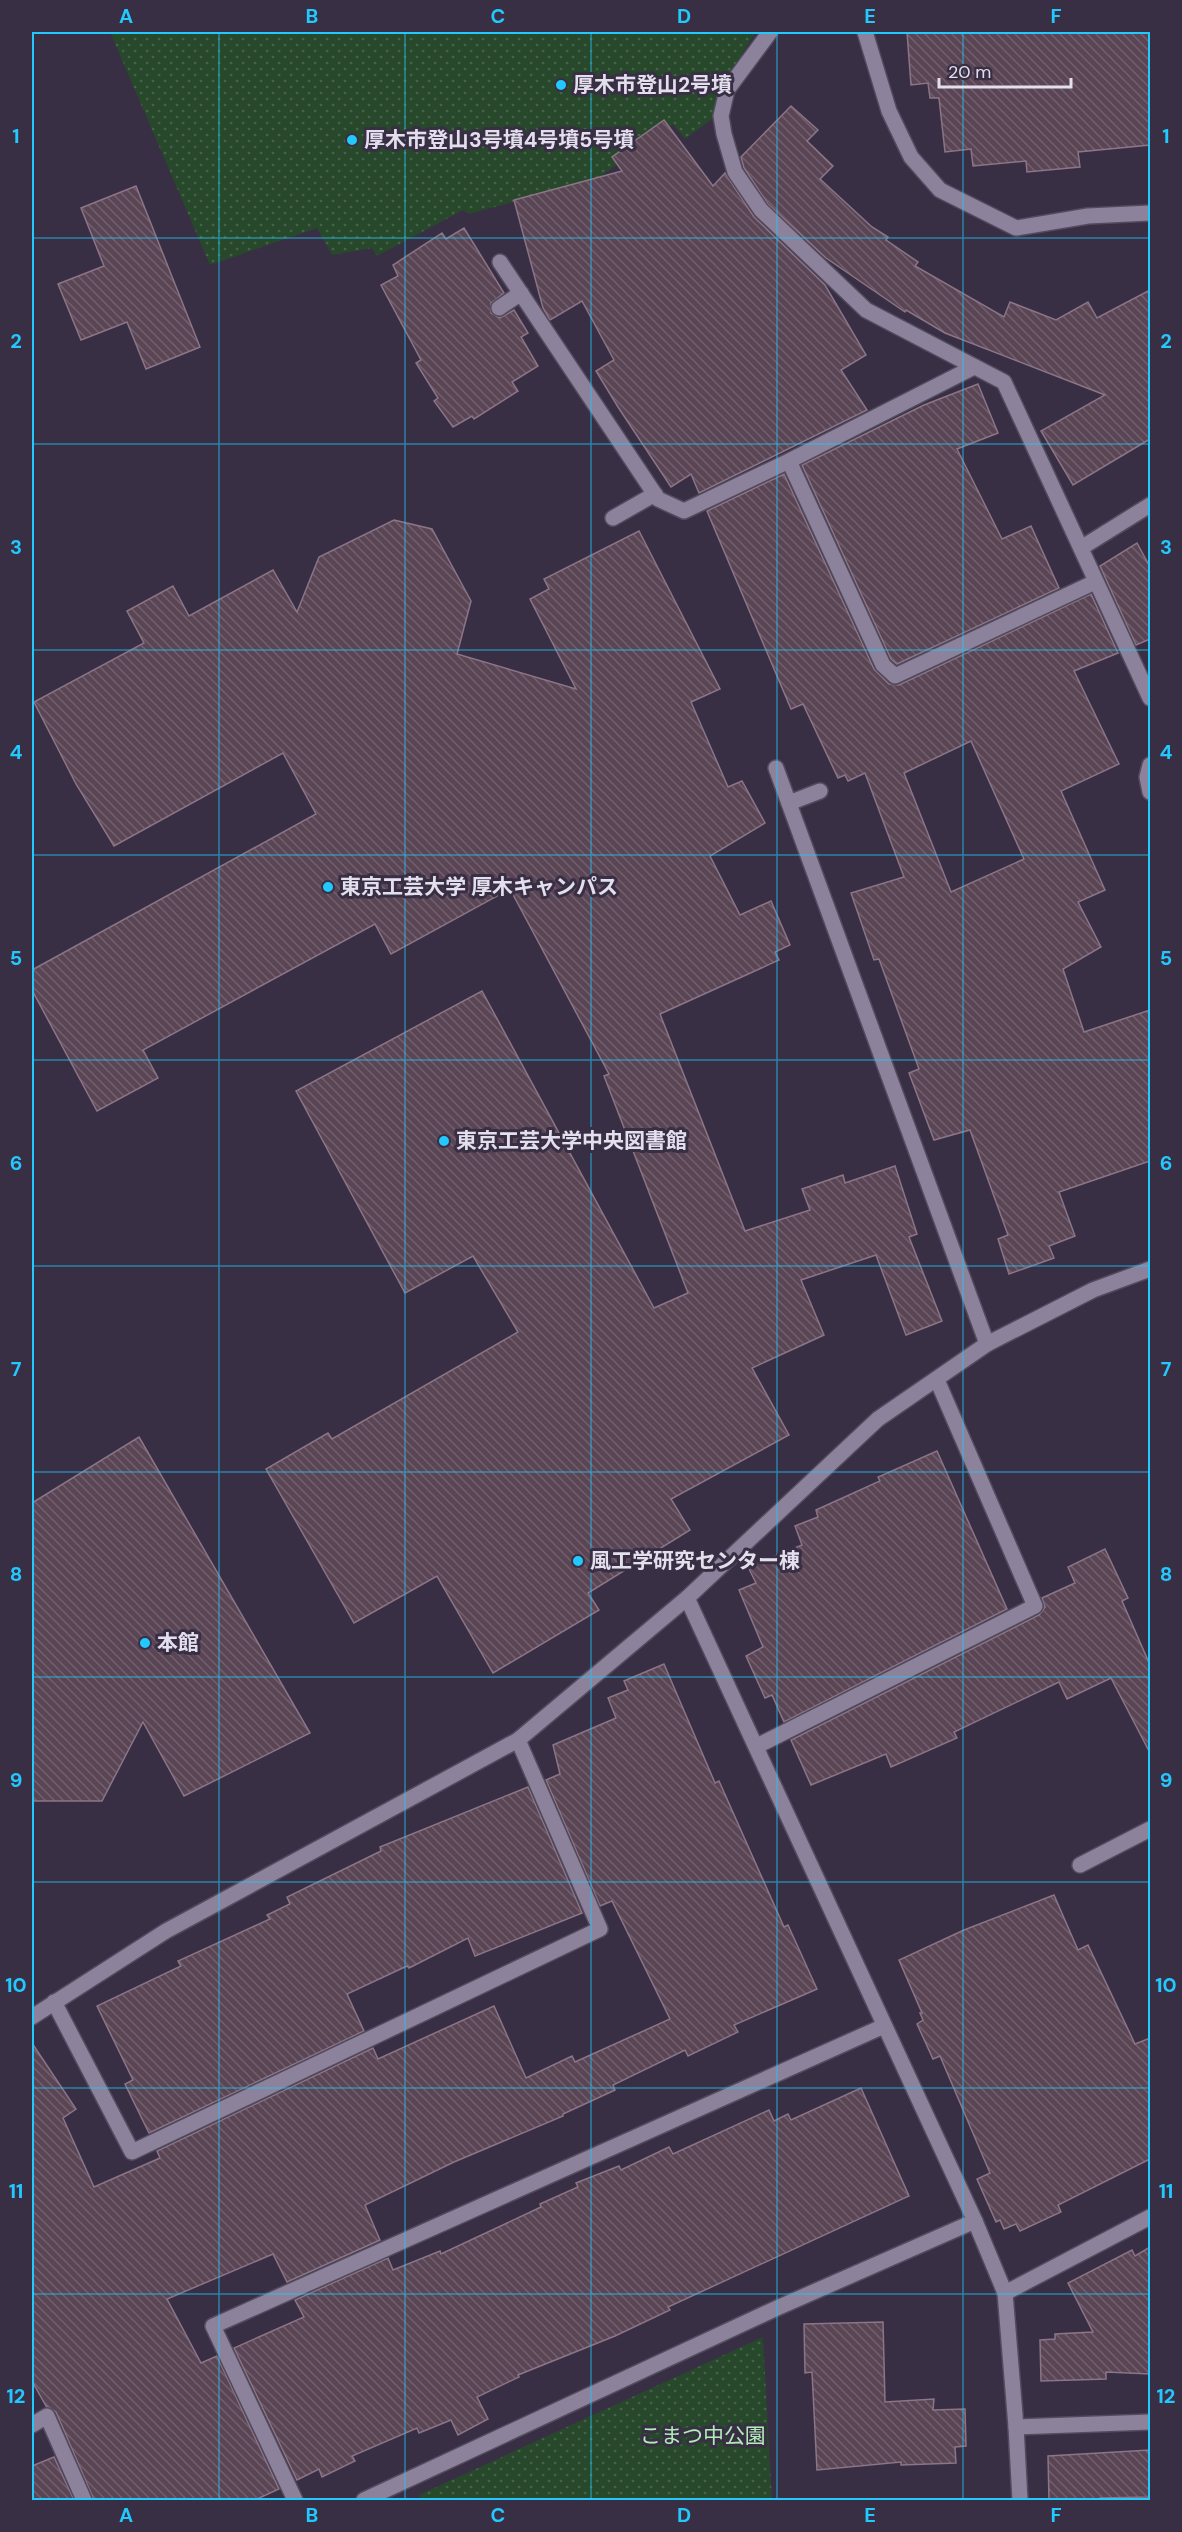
<svg xmlns="http://www.w3.org/2000/svg" width="1182" height="2532" viewBox="0 0 1182 2532" font-family="'DM Sans','Noto Sans JP',sans-serif">
<style>
.park{fill:url(#park-dots)}
.building{fill:url(#building-back-hatch);stroke:#8c7587;stroke-width:1.5;fill-rule:evenodd}
.lines{fill:none;stroke-linecap:round;stroke-linejoin:round}
.minor-casing{stroke:#524b5d;stroke-width:18}
.minor{stroke:#8c829b;stroke-width:15}
.grid{fill:none;stroke:#23c9fe;stroke-width:1.5;stroke-opacity:0.55}
.poi-dot{fill:#23c9fe;stroke:#382f45;stroke-width:2}
.labels{text-anchor:middle;dominant-baseline:central;stroke-width:6;stroke-linejoin:round;paint-order:stroke}
.poi-label{font-size:21px;font-weight:bold;fill:#e4dfed;stroke:#382f45;text-anchor:start}
.park-label{font-size:21px;fill:#b1edb7;stroke:#382f45}
.neatline{fill:none;stroke:#23c9fe;stroke-width:2}
.grid-label{font-size:20px;text-anchor:middle;font-weight:bold;fill:#23c9fe}
</style>
<defs>
<pattern id="park-dots" width="8" height="8" patternUnits="userSpaceOnUse" patternTransform="scale(1.5)"><rect width="8" height="8" fill="#27482b"/><path d="M2 2h.1M6 6h.1" fill="none" stroke="#46624a" stroke-width="1.8" stroke-linecap="round"/></pattern>
<pattern id="building-back-hatch" width="6" height="6" patternUnits="userSpaceOnUse" patternTransform="scale(1.5)"><rect width="6" height="6" fill="#5a4555"/><path d="M-1 5l2 2M0 0l6 6M5-1l2 2" fill="none" stroke="#725f6e"/></pattern>
</defs>
<rect width="100%" height="100%" fill="#382f45"/>
<g class="park">
<polygon points="110,32 756,32 721,87 715,117 685,139 673,124 597,179 469,214 463,210 377,256 372,248 332,255 317,228 210,265"/>
<polygon points="763,2337 772,2500 422,2500 419,2495"/>
</g>
<g class="building">
<polygon points="907,32 1150,32 1150,145 1078,152 1080,167 1027,172 1026,161 973,166 971,149 945,152 939,98 930,98 928,83 911,85"/>
<polygon points="791,106 818,130 807,141 833,166 820,179 872,227 888,237 886,240 918,262 915,266 1004,317 1010,302 1056,320 1088,302 1097,318 1150,290 1150,439 1073,485 1041,431 1105,395 945,333 906,310 905,312 826,258 768,204 744,168 741,157"/>
<polygon points="664,120 713,186 725,173 754,217 825,285 866,355 841,370 867,410 699,493 691,474 671,487 618,407 596,371 614,360 582,301 550,320 543,308 514,200 622,171 612,157"/>
<polygon points="136,186 200,347 146,369 127,322 81,340 58,284 104,266 81,208"/>
<polygon points="464,228 504,293 491,303 491,313 500,318 514,310 528,333 521,337 538,366 512,382 518,391 474,419 472,416 453,427 434,401 438,398 416,363 421,360 381,285 398,276 393,265 442,233 446,239"/>
<polygon points="978,384 998,433 957,449 1002,539 1031,526 1059,588 897,664 891,659 802,465 924,405"/>
<path d="M 784,474 L 874,669 L 889,684 L 899,685 L 1091,594 L 1118,653 L 1074,671 L 1119,764 L 1061,791 L 1105,890 L 1078,902 L 1101,947 L 1063,969 L 1084,1032 L 1150,1010 L 1150,1161 L 1059,1192 L 1075,1236 L 1049,1246 L 1054,1258 L 1009,1274 L 998,1239 L 1008,1235 L 970,1130 L 934,1140 L 909,1073 L 919,1069 L 879,959 L 874,960 L 851,893 L 904,877 L 865,773 L 848,781 L 845,775 L 838,778 L 803,704 L 791,709 L 707,511 ZM 971,741 L 1024,859 L 951,892 L 904,773 Z"/>
<polygon points="394,520 432,529 471,601 457,654 576,689 530,599 549,589 544,579 639,531 720,689 691,702 728,787 742,781 765,823 710,856 740,915 771,901 790,945 775,952 779,960 660,1014 745,1231 810,1210 802,1189 843,1175 845,1183 895,1166 917,1234 909,1237 942,1321 906,1335 876,1255 801,1280 824,1335 752,1368 789,1435 671,1499 690,1530 588,1593 599,1610 493,1673 437,1576 354,1623 266,1469 328,1433 332,1439 518,1332 473,1256 405,1293 296,1091 482,991 654,1308 688,1293 604,1076 609,1074 510,889 391,954 375,924 143,1050 158,1078 97,1111 32,990 32,970 316,814 283,753 114,846 76,784 34,702 144,643 127,611 173,586 189,616 273,570 297,612 319,557"/>
<polygon points="1137,543 1150,567 1150,639 1136,645 1100,566"/>
<polygon points="139,1437 310,1733 184,1796 143,1722 102,1801 32,1801 32,1503"/>
<polygon points="937,1451 1007,1609 784,1722 772,1695 765,1698 746,1656 763,1647 739,1590 756,1583 748,1567 802,1545 795,1526 818,1517 816,1510 880,1481 878,1477"/>
<polygon points="1105,1549 1128,1598 1122,1601 1150,1665 1150,1753 1111,1678 1067,1699 1059,1682 954,1732 957,1738 891,1767 886,1754 811,1785 791,1740 1039,1615 1045,1607 1042,1598 1075,1583 1068,1567"/>
<polygon points="664,1664 715,1783 719,1781 784,1927 788,1925 817,1989 734,2025 738,2032 688,2056 685,2050 613,2085 615,2090 563,2114 563,2116 454,2162 365,2205 380,2240 287,2282 273,2254 167,2299 201,2363 217,2356 279,2489 255,2500 94,2500 56,2412 46,2406 32,2381 32,2043 76,2109 63,2118 94,2187 160,2158 157,2151 373,2048 378,2059 494,2006 526,2078 572,2056 575,2062 670,2019 612,1901 600,1906 546,1780 560,1774 553,1745 616,1718 608,1698 628,1690 624,1681"/>
<polygon points="528,1787 582,1913 475,1956 468,1938 409,1968 407,1966 347,1994 364,2031 149,2133 125,2084 133,2080 97,2006 181,1966 178,1961 270,1919 267,1915 290,1904 287,1897 381,1851 380,1847"/>
<polygon points="1054,1895 1078,1950 1088,1945 1135,2044 1150,2038 1150,2159 1058,2205 1061,2212 1020,2231 1016,2224 1004,2229 1000,2220 996,2222 977,2179 990,2173 940,2056 933,2059 917,2024 923,2020 920,2013 922,2013 899,1960 964,1930"/>
<polygon points="861,2088 909,2196 668,2307 670,2310 615,2336 518,2375 519,2377 477,2397 488,2419 458,2435 451,2420 419,2433 417,2428 352,2456 355,2461 322,2477 319,2469 297,2480 234,2348 304,2317 295,2300 388,2258 393,2270 440,2251 441,2254 541,2207 540,2204 578,2187 576,2183 619,2166 621,2170 669,2147 673,2154 769,2110 774,2121 788,2114 791,2120"/>
<polygon points="1150,2247 1150,2374 1106,2372 1106,2379 1041,2381 1040,2340 1055,2339 1055,2334 1093,2332 1068,2283 1132,2250 1135,2256"/>
<polygon points="883,2322 885,2402 934,2399 933,2410 965,2409 966,2446 955,2447 956,2463 901,2465 901,2462 817,2470 812,2372 805,2373 804,2324"/>
<polygon points="1150,2450 1150,2497 1100,2498 1100,2500 1049,2500 1048,2456"/>
<polygon points="54,2457 74,2500 32,2500 32,2466"/>
</g>
<g class="lines">
<defs>
<g id="minor">
<polyline points="770,32 727,90 721,116 724,134 735,172 761,210 866,310 1004,382 1150,698"/>
<polyline points="865,32 889,111 911,157 940,190 1016,228 1088,216 1150,213"/>
<polyline points="500,262 658,499 684,511 789,461 972,368"/>
<polyline points="499,308 521,293"/>
<polyline points="789,461 883,665 895,676 1095,582"/>
<polyline points="613,518 655,494"/>
<polyline points="1081,548 1150,505"/>
<polyline points="1150,765 1147,777 1150,792"/>
<polyline points="776,768 987,1344"/>
<polyline points="789,803 820,791"/>
<polyline points="687,1598 975,2221 1005,2293 1016,2427 1020,2500"/>
<polyline points="757,1746 1035,1606 937,1380"/>
<polyline points="1080,1865 1150,1829"/>
<polyline points="54,2002 132,2152 600,1929 518,1740"/>
<polyline points="32,2017 166,1931 518,1740 687,1598 878,1419 987,1344 1093,1290 1150,1269"/>
<polyline points="1005,2293 1150,2217"/>
<polyline points="32,2425 47,2416 84,2500"/>
<polyline points="1016,2427 1150,2422"/>
<polyline points="295,2500 213,2326 884,2026"/>
<polyline points="364,2500 777,2308 975,2221"/>
</g>
</defs>
<use href="#minor" class="minor-casing"/>
<use href="#minor" class="minor"/>
</g>
<path class="grid" d="M 219,32 L 219,2500M 405,32 L 405,2500M 591,32 L 591,2500M 777,32 L 777,2500M 963,32 L 963,2500M 32,238 L 1150,238M 32,444 L 1150,444M 32,650 L 1150,650M 32,855 L 1150,855M 32,1060 L 1150,1060M 32,1266 L 1150,1266M 32,1472 L 1150,1472M 32,1677 L 1150,1677M 32,1882 L 1150,1882M 32,2088 L 1150,2088M 32,2294 L 1150,2294"/>
<g class="poi-dot">
<circle cx="561" cy="85" r="6"/>
<circle cx="352" cy="140" r="6"/>
<circle cx="328" cy="887" r="6"/>
<circle cx="444" cy="1141" r="6"/>
<circle cx="578" cy="1561" r="6"/>
<circle cx="145" cy="1643" r="6"/>
</g>
<g class="labels">
<g class="poi-label">
<text x="573" y="85">厚木市登山2号墳</text>
<text x="364" y="140">厚木市登山3号墳4号墳5号墳</text>
<text x="340" y="887">東京工芸大学 厚木キャンパス</text>
<text x="456" y="1141">東京工芸大学中央図書館</text>
<text x="590" y="1561">風工学研究センター棟</text>
<text x="157" y="1643">本館</text>
</g>
<g class="park-label">
<text x="703" y="2436">こまつ中公園</text>
</g>
</g>
<rect width="1182" height="2532" fill="none" stroke="#382f45" stroke-width="66"/>
<path d="M939 78v9h132v-9" fill="none" stroke="#e4dfed" stroke-width="3"/>
<text x="948" y="78" font-size="18" fill="#e4dfed" stroke="#382f45" stroke-width="4.5" paint-order="stroke">20 m</text>
<rect x="33" y="33" width="1116" height="2466" class="neatline"/>
<g class="grid-label">
<text x="126" y="23">A</text>
<text x="312" y="23">B</text>
<text x="498" y="23">C</text>
<text x="684" y="23">D</text>
<text x="870" y="23">E</text>
<text x="1056" y="23">F</text>
<text x="16" y="143">1</text>
<text x="1166" y="143">1</text>
<text x="16" y="348">2</text>
<text x="1166" y="348">2</text>
<text x="16" y="554">3</text>
<text x="1166" y="554">3</text>
<text x="16" y="759">4</text>
<text x="1166" y="759">4</text>
<text x="16" y="965">5</text>
<text x="1166" y="965">5</text>
<text x="16" y="1170">6</text>
<text x="1166" y="1170">6</text>
<text x="16" y="1376">7</text>
<text x="1166" y="1376">7</text>
<text x="16" y="1581">8</text>
<text x="1166" y="1581">8</text>
<text x="16" y="1787">9</text>
<text x="1166" y="1787">9</text>
<text x="16" y="1992">10</text>
<text x="1166" y="1992">10</text>
<text x="16" y="2198">11</text>
<text x="1166" y="2198">11</text>
<text x="16" y="2403">12</text>
<text x="1166" y="2403">12</text>
<text x="126" y="2522">A</text>
<text x="312" y="2522">B</text>
<text x="498" y="2522">C</text>
<text x="684" y="2522">D</text>
<text x="870" y="2522">E</text>
<text x="1056" y="2522">F</text>
</g>
</svg>
